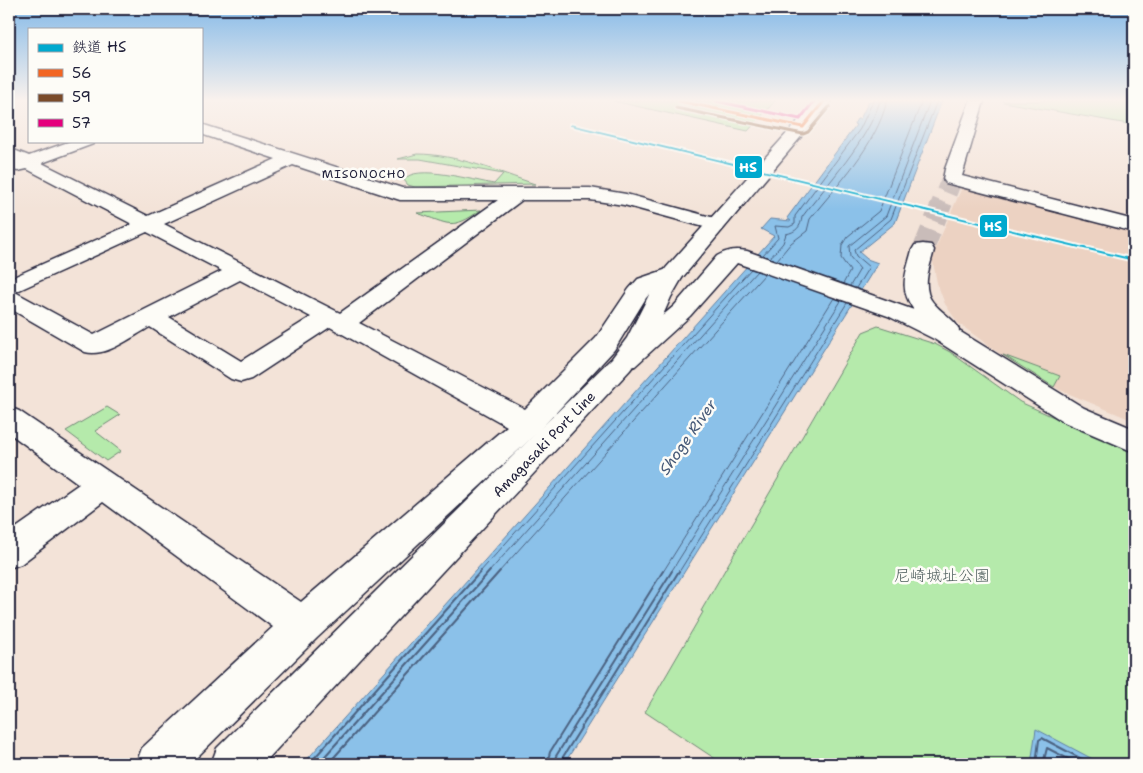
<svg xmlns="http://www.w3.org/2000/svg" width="1143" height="773" viewBox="0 0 1143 773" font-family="'Shantell Sans','Klee One',sans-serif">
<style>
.built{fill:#ecd2c2}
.green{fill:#b5eaab;stroke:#6c8673}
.water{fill:#8bc1e9;stroke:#6181a3}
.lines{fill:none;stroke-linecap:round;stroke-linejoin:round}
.shore-far1{stroke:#4c6281;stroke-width:1}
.shore{stroke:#4c6281;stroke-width:2}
.minor-tunnel-far1{stroke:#c9bcb9;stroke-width:16;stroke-dasharray:16 8;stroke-linecap:butt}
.minor-tunnel{stroke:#c9bcb9;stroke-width:21;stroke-dasharray:21 10;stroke-linecap:butt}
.minor-casing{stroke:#22223b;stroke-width:3}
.major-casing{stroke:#22223b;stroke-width:3}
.minor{fill:#fdfcf7;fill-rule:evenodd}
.major{fill:#fdfcf7;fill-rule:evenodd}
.bus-1-casing{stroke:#fdfcf7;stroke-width:5.5}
.bus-2-casing{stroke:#fdfcf7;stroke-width:5.5}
.bus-3-casing{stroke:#fdfcf7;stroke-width:5.5}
.bus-1{stroke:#f26522;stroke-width:3}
.bus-2{stroke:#7a4b2a;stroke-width:3}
.bus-3{stroke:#e5007d;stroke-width:3}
.rail-1-casing{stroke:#fdfcf7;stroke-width:4}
.rail-1{fill:#00a9ce;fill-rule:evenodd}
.labels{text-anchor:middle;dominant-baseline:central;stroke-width:5;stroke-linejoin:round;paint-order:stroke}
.far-neighbourhood-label{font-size:12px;letter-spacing:1px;fill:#22223b;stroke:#fdfcf7}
.street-label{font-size:14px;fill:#22223b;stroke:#fdfcf7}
.water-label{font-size:15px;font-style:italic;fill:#475a78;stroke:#fdfcf7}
.near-park-label{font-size:16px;fill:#4e5e5d;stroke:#fdfcf7}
.line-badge{stroke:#fdfcf7;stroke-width:2}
.badge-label{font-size:14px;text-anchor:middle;font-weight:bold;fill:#fff}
</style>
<rect width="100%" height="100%" fill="#f3e3d8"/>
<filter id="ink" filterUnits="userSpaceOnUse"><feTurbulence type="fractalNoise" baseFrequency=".02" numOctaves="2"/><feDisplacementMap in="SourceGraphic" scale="10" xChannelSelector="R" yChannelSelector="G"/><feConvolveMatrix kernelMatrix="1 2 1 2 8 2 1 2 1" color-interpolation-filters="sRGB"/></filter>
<g filter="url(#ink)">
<polygon class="built" points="963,185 1134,233 1134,421 1060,390 1003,356 958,323 945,304 937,283 932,257"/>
<g class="green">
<polygon points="613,101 775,101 748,131"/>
<polygon points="1003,101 1134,101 1134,125 1003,102"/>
<path d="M 417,154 C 457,154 498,172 535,184 L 415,187 L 408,185 L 404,180 C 414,163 476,181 494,184 L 503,174 L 420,159 L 398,159 Z"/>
<path d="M 481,210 C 451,231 450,224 417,213 Z"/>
<polygon points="878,326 935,344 950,352 1020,402 1134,453 1134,764 723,764 645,712 703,612 701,611 863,332"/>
<polygon points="1003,355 1060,376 1054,387"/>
<polygon points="107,407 120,415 95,431 121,451 106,461 66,431"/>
</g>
<g class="water">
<polygon points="869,101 942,101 895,223 859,252 867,259 878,263 564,764 303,764 774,236 761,229 770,219 791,221 787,218 856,125 854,124 857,119 860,119"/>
<polygon points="1036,729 1102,764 1031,764"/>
</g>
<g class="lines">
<g class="shore-far1">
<polyline points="763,255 778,238 775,226 789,227 795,224 795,216 860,129 873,101"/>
<path d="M 770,258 L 783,243 L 786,234 C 796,232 801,227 802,217 C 828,183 867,142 880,101"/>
<path d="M 777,260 L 791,243 L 807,231 L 810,219 C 838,184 876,146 887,101"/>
<polyline points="843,284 850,271 841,258 842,245 847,237 879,211 922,101"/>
<polyline points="850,286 860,269 850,257 849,246 886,216 930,101"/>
<polyline points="856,288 869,267 856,256 854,250 891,219 937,101"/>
<polyline points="480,572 751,269"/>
<polyline points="489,572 757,271"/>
<polyline points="499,572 765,274"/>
<polyline points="663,572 834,298"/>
<polyline points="671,572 841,301"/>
<polyline points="679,572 847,303"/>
</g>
<g class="shore">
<polyline points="309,764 481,571"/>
<polyline points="318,764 490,571"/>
<polyline points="328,764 500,571"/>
<polyline points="547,764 550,752 663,571"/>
<polyline points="554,764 556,756 672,571"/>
<polyline points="561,764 561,760 679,571"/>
<polyline points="1036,764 1039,740 1042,738 1091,764"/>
<polyline points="1043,764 1047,748 1078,764"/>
</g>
<polyline class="minor-tunnel-far1" points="951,183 952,179"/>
<polyline class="minor-tunnel" points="923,250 951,181"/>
<defs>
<g id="minor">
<polygon points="970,101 984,101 962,176 1134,220 1134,232 946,183 943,179 945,169"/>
<path d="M 201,124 L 402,188 L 590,188 L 626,194 L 722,220 L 725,224 L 722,228 L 715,230 L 624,205 L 590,200 L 522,200 L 359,323 L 525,409 L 596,338 L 629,289 L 638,279 L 673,267 L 681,269 L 684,274 L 681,279 L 654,289 L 646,298 L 614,350 L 538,432 L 317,638 L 190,764 L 136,764 L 142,748 L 273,627 L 103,502 L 21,564 L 9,568 L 9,533 L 79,484 L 9,433 L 9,407 L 19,411 L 301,602 L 507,426 L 330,327 L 251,379 L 241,382 L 231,379 L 150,327 C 131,337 106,358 85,352 L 9,308 L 9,279 L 132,224 L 27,169 L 18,171 L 12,170 L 9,166 L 13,162 L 9,160 L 9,148 L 29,156 L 71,141 L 95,141 L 93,144 L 42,163 L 148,216 L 276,159 L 201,134 ZM 293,165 L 400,200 L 498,200 L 340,313 L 164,224 ZM 147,232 L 222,271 L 94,335 L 15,292 ZM 240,280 L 311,317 L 241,361 L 169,317 Z"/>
<path d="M 923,244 L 931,245 L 934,250 C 931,263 924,279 928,293 C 932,309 957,318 959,331 L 1084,408 L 1134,429 L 1134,452 L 1064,422 L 934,339 L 888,316 L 737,263 L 690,316 L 635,366 L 626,369 L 617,366 L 613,360 L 617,354 L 674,306 L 717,256 C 727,250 735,249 747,251 L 914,310 C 898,288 906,274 912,250 L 915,245 Z"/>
</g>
<polygon id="major" points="816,101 831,101 682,278 671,297 652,340 630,370 263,764 211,764 217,748 612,358 627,338 652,289 666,268"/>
</defs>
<use href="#minor" class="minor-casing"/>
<use href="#major" class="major-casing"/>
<use href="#minor" class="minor"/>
<use href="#major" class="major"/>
<defs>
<polyline id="bus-1" points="679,101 803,127 824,101"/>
<polyline id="bus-2" points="676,108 803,134 808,132 830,106"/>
<polyline id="bus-3" points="716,101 800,119 814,101"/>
</defs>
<use href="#bus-1" class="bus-1-casing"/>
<use href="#bus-2" class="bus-2-casing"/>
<use href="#bus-3" class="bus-3-casing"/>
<use href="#bus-1" class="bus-1"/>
<use href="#bus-2" class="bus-2"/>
<use href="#bus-3" class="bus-3"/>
<defs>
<polygon id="rail-1" points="570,124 1134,259 1134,261 571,126 570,126"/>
</defs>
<use href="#rail-1" class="rail-1-casing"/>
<use href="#rail-1" class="rail-1"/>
</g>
</g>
<linearGradient id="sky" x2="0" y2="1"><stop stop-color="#83b9e8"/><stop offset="0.48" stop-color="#faf2ed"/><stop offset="1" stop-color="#faf2ed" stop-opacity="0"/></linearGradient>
<rect width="1143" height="209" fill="url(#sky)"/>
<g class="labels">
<g class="far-neighbourhood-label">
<text x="364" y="174">MISONOCHO</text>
</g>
<g class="street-label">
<text transform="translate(544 444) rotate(-46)">Amagasaki Port Line</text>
</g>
<g class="water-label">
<text transform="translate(688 437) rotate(-55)">Shoge River</text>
</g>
<g class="near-park-label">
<text x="942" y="575">尼崎城址公園</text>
</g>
</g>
<g class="line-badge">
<rect x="734" y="155" width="29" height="24" rx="5" fill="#00a9ce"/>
<rect x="979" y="214" width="29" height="24" rx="5" fill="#00a9ce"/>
</g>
<g class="badge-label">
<text x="748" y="172">HS</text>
<text x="993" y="231">HS</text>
</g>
<rect width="1143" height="773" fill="none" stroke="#fdfcf7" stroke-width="30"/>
<rect x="15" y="15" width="1113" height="743" fill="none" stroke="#22223b" stroke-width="2" filter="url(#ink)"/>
<rect x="28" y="28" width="175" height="115" fill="#fdfcf7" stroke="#a5a5ac"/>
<rect x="38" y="44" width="25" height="8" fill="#00a9ce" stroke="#a5a5ac"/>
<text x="72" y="52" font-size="15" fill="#22223b">鉄道 HS</text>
<rect x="38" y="69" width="25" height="8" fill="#f26522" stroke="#a5a5ac"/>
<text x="72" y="78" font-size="15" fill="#22223b">56</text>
<rect x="38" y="94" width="25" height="8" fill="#7a4b2a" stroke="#a5a5ac"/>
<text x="72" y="102" font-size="15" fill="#22223b">59</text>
<rect x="38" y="119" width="25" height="8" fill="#e5007d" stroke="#a5a5ac"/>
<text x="72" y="128" font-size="15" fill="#22223b">57</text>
</svg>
